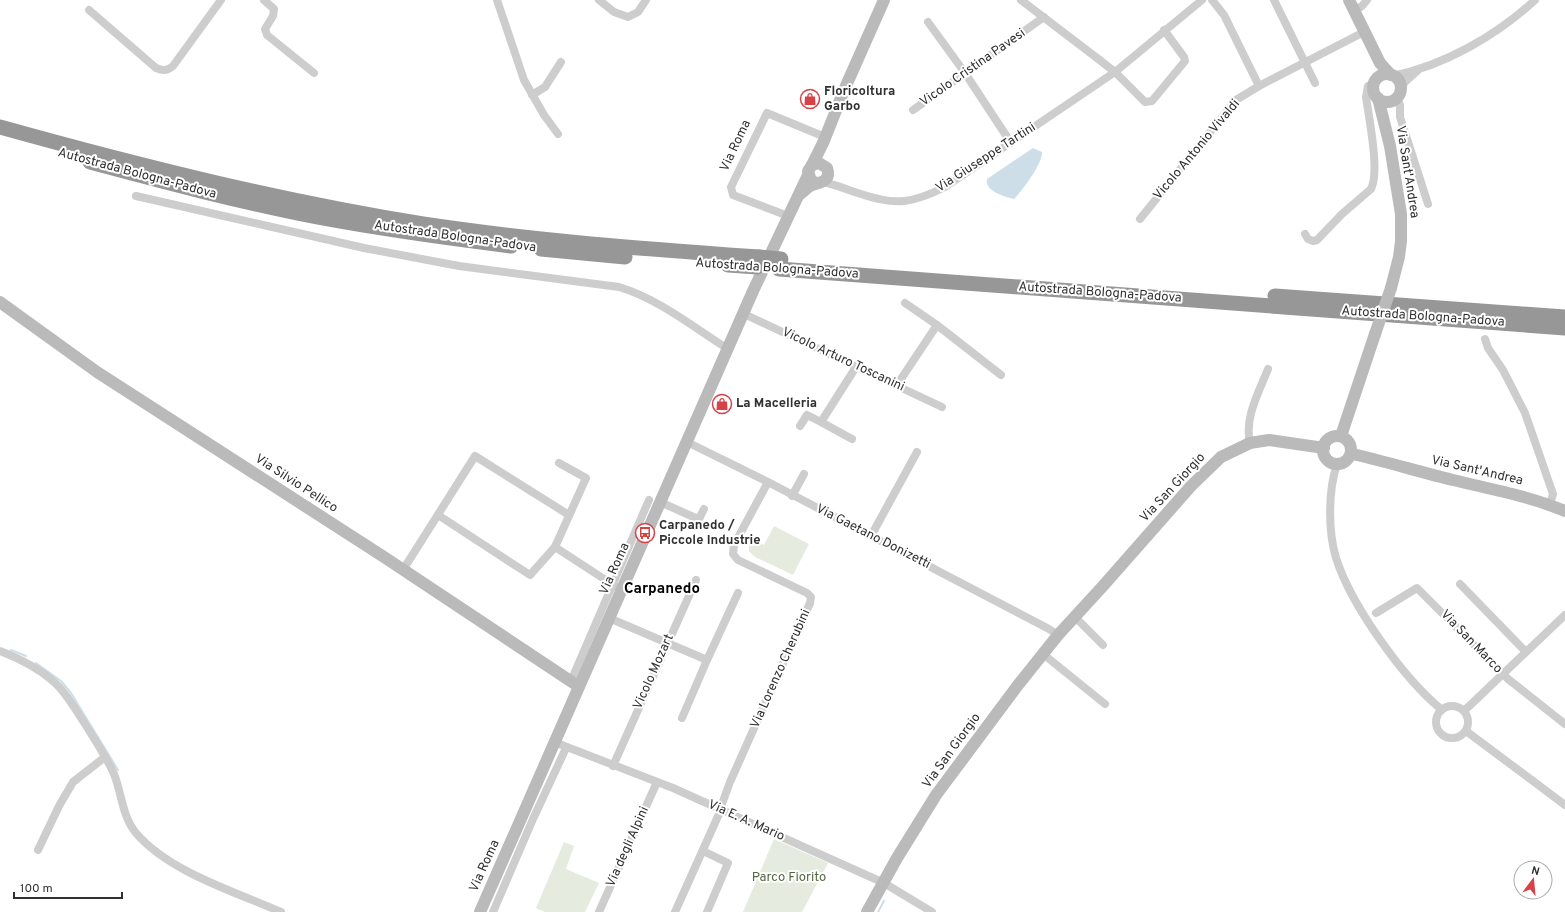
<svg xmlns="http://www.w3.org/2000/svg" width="1565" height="912" viewBox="0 0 1565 912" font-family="Overpass,sans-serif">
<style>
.green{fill:#e5ebdf}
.water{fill:#cddee9}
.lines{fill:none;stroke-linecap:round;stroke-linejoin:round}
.stream{stroke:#cddee9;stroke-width:2}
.street{stroke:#cdcdcd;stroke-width:8}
.secondary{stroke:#bababa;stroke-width:12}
.highway{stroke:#979797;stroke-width:15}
.secondary-bridge{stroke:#bababa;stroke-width:12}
.highway-bridge{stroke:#979797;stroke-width:15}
.labels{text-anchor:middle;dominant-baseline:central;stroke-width:4;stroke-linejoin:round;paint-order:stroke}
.street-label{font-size:13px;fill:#303030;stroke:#fff}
.poi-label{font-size:13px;font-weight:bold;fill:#303030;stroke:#fff;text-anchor:start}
.park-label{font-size:13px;fill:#526841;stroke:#fff}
.quarter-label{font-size:15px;font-weight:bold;fill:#000;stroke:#fff}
</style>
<rect width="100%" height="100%" fill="#fff"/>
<g class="green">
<polygon points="774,526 809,544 793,575 755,557 749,551 749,546 752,539 764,545"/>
<polygon points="774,839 828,863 802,912 743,912"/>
<polygon points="564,842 574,846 566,869 599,883 585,912 545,912 536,908"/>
</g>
<path class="water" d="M 1033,148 L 1042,152 C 1043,163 1022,191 1014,199 C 1005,197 984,191 987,179 Z"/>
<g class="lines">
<g class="stream">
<polyline points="11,650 26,656"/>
<polyline points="36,663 61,681 71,693 118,770"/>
<polyline points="878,912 884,901"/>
</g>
<g class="street">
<polyline points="264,0 274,9 273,16 265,29 267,35 314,73"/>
<polyline points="497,0 524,80 544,115 558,134"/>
<polyline points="599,0 614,12 628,17 638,12 646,0"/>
<polyline points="1021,0 1097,58 1115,72 1145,102 1152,101 1185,61 1184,57 1164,30"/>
<polyline points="1212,0 1224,15 1259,86"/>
<polyline points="1274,0 1315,83"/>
<path d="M 89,10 L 156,68 C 163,71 167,71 173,66 L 221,0"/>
<polyline points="1354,11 1362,6 1367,0"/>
<polyline points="928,22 965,73 1011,143"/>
<path d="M 1392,76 C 1444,66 1497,35 1535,0"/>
<polyline points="1401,88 1405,82 1418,70"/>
<polyline points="532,95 545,87 561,62"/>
<polyline points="1397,98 1400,105 1400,117 1428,204"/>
<polyline points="913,110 1044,17"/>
<path d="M 823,182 C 837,185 848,190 861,194 C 896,206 913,203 945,187 L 1115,72 L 1202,0"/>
<path d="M 136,196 L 364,248 L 459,266 L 619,287 C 659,299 693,327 728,349"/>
<polyline points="788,216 733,195 731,187 767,113 825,137"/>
<polyline points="1140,219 1236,100 1259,86 1364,32"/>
<path d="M 1305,234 L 1308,239 L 1313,241 L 1317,240 L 1342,214 L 1371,189 C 1380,171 1369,119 1366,97 L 1368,86 L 1374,83"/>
<polyline points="905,303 937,325 1001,375"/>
<polyline points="744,314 942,407"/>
<polyline points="1485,339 1488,348 1503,370 1525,413 1553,494 1550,504"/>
<polyline points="897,385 937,325"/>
<polyline points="800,426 807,415 821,422"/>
<polyline points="852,439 821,422 856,367"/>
<polyline points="687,442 768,482 1049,629 1058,635"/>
<path d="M 1250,443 C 1244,418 1259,392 1268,369"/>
<path d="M 1337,464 C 1328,491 1328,531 1336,558 C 1351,605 1403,678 1442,710"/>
<polyline points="792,496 804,474"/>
<polyline points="660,502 698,519 699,519 704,509"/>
<polyline points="438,515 530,575 555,547 621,590"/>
<polyline points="871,536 917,452"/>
<polyline points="555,547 586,478 559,463"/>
<polyline points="403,570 475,456 569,515"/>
<polyline points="1460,584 1526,652"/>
<polyline points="1376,613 1417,588 1508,679 1565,724"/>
<polyline points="1075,617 1103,645"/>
<polyline points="609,618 707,660 738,593"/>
<path d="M 0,651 C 18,658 38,668 53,681 C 67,693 76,711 87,727 C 96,742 107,758 114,774 C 122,794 122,816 136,833 C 169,872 236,892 281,912"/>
<polyline points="1043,654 1105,704"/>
<polyline points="571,681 649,500"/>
<circle cx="1452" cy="722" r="16"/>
<polyline points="1464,711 1565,615"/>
<polyline points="682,718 707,660"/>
<polyline points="1466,731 1565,805"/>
<polyline points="554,742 673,788 884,883 932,912"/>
<polyline points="613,766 696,580"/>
<polyline points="38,850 59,806 73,782 105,757"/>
<polyline points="703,851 728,863 707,912"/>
<polyline points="493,912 533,819 566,748"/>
<polyline points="599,912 657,782"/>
<polyline points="675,912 719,814 722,804 730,782 810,603 811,597 807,593 738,560 733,554 734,545 768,482"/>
</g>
<g class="secondary">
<polyline points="1349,0 1380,63 1391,75"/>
<circle cx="1387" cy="88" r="14"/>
<polyline points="1378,98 1390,146 1401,214 1401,241 1399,257 1391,288"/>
<polyline points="812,165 823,143 845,88 884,0"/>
<path d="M 799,195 C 803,192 806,189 810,186 C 819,182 832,182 827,168 L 819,163 L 812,165 L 808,171 L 811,181 L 817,183"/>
<polyline points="0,302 97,372 384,557 578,686"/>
<polyline points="1341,436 1375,334"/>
<circle cx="1337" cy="450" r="14"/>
<path d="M 1352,454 C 1385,461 1419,472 1453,480 C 1490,489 1529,496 1565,511"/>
<polyline points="480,912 753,291 808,175"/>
<polyline points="867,912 897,858 936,795 1018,685 1058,635 1103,586 1191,486 1221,457 1250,443 1269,440 1324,448"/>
</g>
<g class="highway">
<path d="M 0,127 C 140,166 280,201 423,224 C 535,241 647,249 759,257"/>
<path d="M 90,162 C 165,182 240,202 317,217 C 381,229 446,238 511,246"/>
<polyline points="541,249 625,257"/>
<polyline points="728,265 757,267"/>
<polyline points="779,269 1565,328"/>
<polyline points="1275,296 1565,317"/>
</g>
<polyline class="secondary-bridge" points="1375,334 1391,288"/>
<polyline class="highway-bridge" points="759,257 781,259"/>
</g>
<defs>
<symbol id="shop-ring" viewBox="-11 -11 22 22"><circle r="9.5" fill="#fff" stroke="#d74249" stroke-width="1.5"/><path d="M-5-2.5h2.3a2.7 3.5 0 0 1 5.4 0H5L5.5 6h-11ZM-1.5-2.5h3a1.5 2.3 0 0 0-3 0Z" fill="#d74249"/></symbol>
<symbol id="bus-ring" viewBox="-11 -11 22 22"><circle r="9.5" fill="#fff" stroke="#d74249" stroke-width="1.5"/><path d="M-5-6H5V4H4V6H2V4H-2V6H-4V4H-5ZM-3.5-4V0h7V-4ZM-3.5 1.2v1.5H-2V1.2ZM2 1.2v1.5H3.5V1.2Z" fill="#d74249"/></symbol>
</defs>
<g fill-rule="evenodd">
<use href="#shop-ring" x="799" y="88" width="22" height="22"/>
<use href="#shop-ring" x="711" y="393" width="22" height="22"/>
<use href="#bus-ring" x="634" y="522" width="22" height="22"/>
</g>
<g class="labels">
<g class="street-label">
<text transform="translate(973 68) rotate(-35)">Vicolo Cristina Pavesi</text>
<text transform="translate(736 146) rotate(-65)">Via Roma</text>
<text transform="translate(1197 150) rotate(-50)">Vicolo Antonio Vivaldi</text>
<text transform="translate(986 158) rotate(-33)">Via Giuseppe Tartini</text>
<text transform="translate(1407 172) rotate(81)">Via Sant'Andrea</text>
<text transform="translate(137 174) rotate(15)">Autostrada Bologna-Padova</text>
<text transform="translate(455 237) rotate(8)">Autostrada Bologna-Padova</text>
<text transform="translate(777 269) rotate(4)">Autostrada Bologna-Padova</text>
<text transform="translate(1100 293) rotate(4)">Autostrada Bologna-Padova</text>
<text transform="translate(1423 317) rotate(4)">Autostrada Bologna-Padova</text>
<text transform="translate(843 360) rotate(25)">Vicolo Arturo Toscanini</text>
<text transform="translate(1477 471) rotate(13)">Via Sant'Andrea</text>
<text transform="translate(296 484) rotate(33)">Via Silvio Pellico</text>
<text transform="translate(1173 488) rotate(-47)">Via San Giorgio</text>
<text transform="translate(873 537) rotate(27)">Via Gaetano Donizetti</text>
<text transform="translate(615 569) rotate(-66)">Via Roma</text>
<text transform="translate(1471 642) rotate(46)">Via San Marco</text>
<text transform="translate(781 669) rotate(-66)">Via Lorenzo Cherubini</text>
<text transform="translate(654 672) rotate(-66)">Vicolo Mozart</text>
<text transform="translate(952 751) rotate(-54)">Via San Giorgio</text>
<text transform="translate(746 821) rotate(24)">Via E. A. Mario</text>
<text transform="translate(628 847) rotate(-66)">Via degli Alpini</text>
<text transform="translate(485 866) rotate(-66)">Via Roma</text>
</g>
<g class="poi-label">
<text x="824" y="92">Floricoltura<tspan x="824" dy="15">Garbo</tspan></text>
<text x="736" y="404">La Macelleria</text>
<text x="659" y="526">Carpanedo /<tspan x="659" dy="15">Piccole Industrie</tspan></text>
</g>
<g class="park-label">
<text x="789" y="878">Parco Fiorito</text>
</g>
<g class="quarter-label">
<text x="662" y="589">Carpanedo</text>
</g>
</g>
<g transform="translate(1533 880) rotate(16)"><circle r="19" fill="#ffffff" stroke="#acacac"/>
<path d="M0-3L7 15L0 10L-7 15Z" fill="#d74249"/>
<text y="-6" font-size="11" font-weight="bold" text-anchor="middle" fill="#303030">N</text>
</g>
<path d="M14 892v6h108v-6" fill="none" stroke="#303030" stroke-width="2"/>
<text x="20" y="892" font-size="12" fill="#303030" stroke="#ffffff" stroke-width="3" paint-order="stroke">100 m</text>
</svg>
